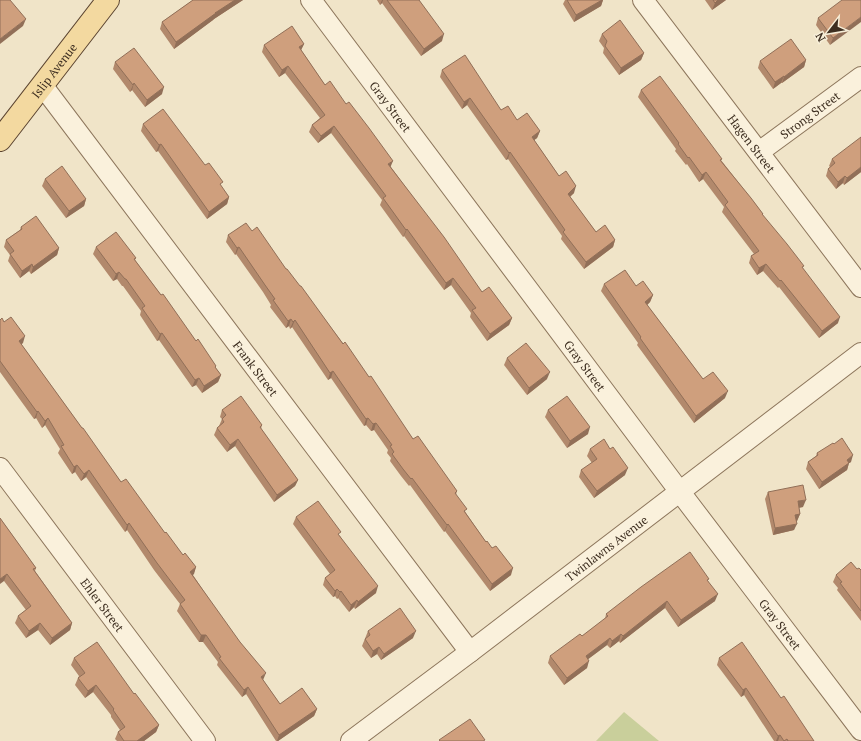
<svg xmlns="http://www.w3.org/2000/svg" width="861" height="741" viewBox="0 0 861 741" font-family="'PT Serif',serif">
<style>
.green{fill:#c9cf9b}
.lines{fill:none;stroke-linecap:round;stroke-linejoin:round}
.minor-casing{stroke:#8d765c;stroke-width:22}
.major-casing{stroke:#5b4430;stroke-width:24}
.minor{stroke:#faf1dc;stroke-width:20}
.major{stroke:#f3d9a0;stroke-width:22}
.wall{fill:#b2896c}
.shaded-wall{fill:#916f58}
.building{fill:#cf9f7d;stroke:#916f58}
.labels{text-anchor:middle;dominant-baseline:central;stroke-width:3;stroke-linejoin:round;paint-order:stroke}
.street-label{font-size:12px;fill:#3d2e20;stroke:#f7eed8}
</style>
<rect width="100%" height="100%" fill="#f0e4c8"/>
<polygon class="green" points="624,712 659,741 596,741"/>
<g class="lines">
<defs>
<g id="minor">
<path id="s1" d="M 311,0 L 680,492 L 861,730"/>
<path id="s2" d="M 643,0 L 861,287"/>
<path id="s3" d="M 42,85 L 470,652"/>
<path id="s4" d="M 759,152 L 861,77"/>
<path id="s5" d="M 0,468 L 205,741"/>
<path id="s6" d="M 351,741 L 470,652 L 861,353"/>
</g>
<g id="major">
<path id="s7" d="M 0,140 L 108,0"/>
</g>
</defs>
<use href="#minor" class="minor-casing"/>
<use href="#major" class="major-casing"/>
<use href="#minor" class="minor"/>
<use href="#major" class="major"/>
</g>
<g class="wall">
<polygon points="193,0 243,0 214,19 213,20 174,49 160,29 162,22"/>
<polygon points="377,0 419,0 442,41 421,56 382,3 380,5"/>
<polygon points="565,0 603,0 601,6 574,22 563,4"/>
<polygon points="705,0 726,0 712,10"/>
<polygon points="861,0 830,45 816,25 818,18"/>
<polygon points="602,34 644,53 641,60 619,75 603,53 604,48 599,41"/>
<polygon points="304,44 301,50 325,85 391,167 482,292 512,318 509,325 487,341 470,317 471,313 451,285 444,290 404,236 403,237 380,205 382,200 331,133 318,143 309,132 312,125 320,118 285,73 279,77 262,52 264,45"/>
<polygon points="806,60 804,67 782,83 781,83 773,89 758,68 760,61"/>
<polygon points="115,62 162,94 145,107 132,90 130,92 113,69"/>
<polygon points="442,70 501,110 517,120 540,131 537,138 534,140 559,176 574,193 570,197 596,232 615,240 613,247 584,269 561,239 562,236 508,159 506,160 467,105 462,109 440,77"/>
<polygon points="641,90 722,159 721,160 763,214 762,215 803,269 838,323 819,338 779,287 778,288 763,271 757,275 749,263 751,256 754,254 722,212 724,207 703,179 699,182 687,164 686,165 675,151 676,149 638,97"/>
<polygon points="143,124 221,187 229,197 227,204 207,219 158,151 156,152 141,131"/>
<polygon points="832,159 861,172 844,185 843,183 836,189 826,176 828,169 830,167 829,166"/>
<polygon points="45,179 86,199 84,206 66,218 42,186"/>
<polygon points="21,227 59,248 57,255 31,274 29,271 20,278 8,261 10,255 4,247 6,240 20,230"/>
<polygon points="252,231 286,269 369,377 413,439 457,491 456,495 466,513 486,542 511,575 490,591 445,531 444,532 410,485 409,486 401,476 390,461 391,458 387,453 388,450 374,430 371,431 366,425 364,426 331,378 328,380 292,327 290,329 289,326 286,328 270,307 271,305 263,292 236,254 235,255 226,242 228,235"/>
<polygon points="96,247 136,258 135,260 221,375 218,382 202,393 196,385 192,387 159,340 157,341 140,315 141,311 123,286 122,286 117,279 113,281 93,254"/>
<polygon points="604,284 636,286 653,295 650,302 647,305 703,379 725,398 694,423 637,345 638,343 601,291"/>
<polygon points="0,320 4,322 23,343 21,344 121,482 165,533 183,555 196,567 193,575 263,680 280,704 317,709 314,716 278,741 276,741 246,694 242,697 217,665 218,662 203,642 199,642 177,611 180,604 154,570 127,530 125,532 86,477 81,481 75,472 72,474 58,453 60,449 45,425 42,428 36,418 34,419 0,372"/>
<polygon points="507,358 547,379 527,395 504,365"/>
<polygon points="222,410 262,425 261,429 298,480 295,486 274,502 235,446 227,452 214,435 217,428 219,426 222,419 220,417"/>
<polygon points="548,410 588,434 567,448 545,417"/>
<polygon points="590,449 610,449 625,475 594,498 579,477 581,470 592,463 587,456"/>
<polygon points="817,453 851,462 849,463 847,470 819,489 806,469 808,462 816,456"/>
<polygon points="768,492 803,507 799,508 800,514 797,521 796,521 794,530 773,535 765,499"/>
<polygon points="296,517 340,536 376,593 355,609 354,607 349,612 338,598 337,599 335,596 333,597 323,585 325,578 330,574 293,524"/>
<polygon points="0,518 36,568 35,571 72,623 70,630 50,645 38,630 26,638 15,623 18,616 26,610 4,581"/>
<polygon points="857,569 861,570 861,621 837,590 838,588 833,582 836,575"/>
<polygon points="708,581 715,601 678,627 665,608 620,643 619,641 610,648 607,645 588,659 587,668 564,685 548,663 550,656 582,636 605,619 606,614"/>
<polygon points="368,631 413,638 381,660 377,654 371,658 362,646"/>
<polygon points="74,658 134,694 159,725 156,732 144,741 117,741 115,739 118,732 120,730 111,717 111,715 93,692 85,698 75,685 78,678 79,676 71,665"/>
<polygon points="719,658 781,698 814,741 774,741 744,695 741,697 717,665"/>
</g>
<g class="shaded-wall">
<polygon points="235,0 243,0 214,19 213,20 174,49 176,42 215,13"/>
<polygon points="382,0 383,0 382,3 380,5"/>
<polygon points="602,0 603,0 601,6 574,22 576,15"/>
<polygon points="718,0 726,0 712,10 715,3"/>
<polygon points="861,17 861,22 830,45 833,38"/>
<polygon points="26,19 23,26 0,44 0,39"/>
<polygon points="444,34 442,41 421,56 424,49"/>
<polygon points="304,44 301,50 299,47"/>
<polygon points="644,53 641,60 619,75 621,68"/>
<polygon points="806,60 804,67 782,83 784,77"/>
<polygon points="288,66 285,73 279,77 282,70"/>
<polygon points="784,76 781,83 773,89 775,82"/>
<polygon points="134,83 132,90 130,92 133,85"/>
<polygon points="164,87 162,94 145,107 147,100"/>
<polygon points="470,98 467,105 462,109 464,102"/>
<polygon points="334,126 331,133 318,143 321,136"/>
<polygon points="540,131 537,138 529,144 532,137"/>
<polygon points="161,144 158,151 156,152 159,145"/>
<polygon points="510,152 508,159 506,160 509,153"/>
<polygon points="393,161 390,168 388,164"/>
<polygon points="861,167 861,172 844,185 847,178"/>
<polygon points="706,172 703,179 699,182 702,175"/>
<polygon points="845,176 843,183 836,189 838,182"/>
<polygon points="576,186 574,193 565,201 568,194"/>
<polygon points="229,197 227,204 207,219 209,212"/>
<polygon points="86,199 84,206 66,218 69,211"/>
<polygon points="407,229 404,236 403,237 406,230"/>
<polygon points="615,240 613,247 584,269 586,262"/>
<polygon points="239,247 236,254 235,255 237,248"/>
<polygon points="59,248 57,255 31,274 33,267"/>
<polygon points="32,264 29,271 20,278 22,271"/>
<polygon points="766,264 763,271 757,275 759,268"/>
<polygon points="119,272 117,279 113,281 116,274"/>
<polygon points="453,278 451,285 444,290 446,283"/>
<polygon points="653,295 650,302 643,309 645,302"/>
<polygon points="840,317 838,323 819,338 822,331"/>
<polygon points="512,318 509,325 487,341 490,334"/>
<polygon points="291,319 289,326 286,328 288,321"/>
<polygon points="295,320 292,327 290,329 293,322"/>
<polygon points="162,333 159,340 157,341 160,334"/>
<polygon points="25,336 23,343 16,348 19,341"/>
<polygon points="333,371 331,378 328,380 330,373"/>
<polygon points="550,372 547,379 527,395 529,388"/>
<polygon points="221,375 218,382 202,393 204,386"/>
<polygon points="199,378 196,385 192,387 195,380"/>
<polygon points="728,391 725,398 694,423 696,416"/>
<polygon points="38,411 36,418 34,419 37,412"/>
<polygon points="48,418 45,425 42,428 45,421"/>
<polygon points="368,418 366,425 364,426 366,419"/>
<polygon points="376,423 374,430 371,431 373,424"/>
<polygon points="590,427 588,434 567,448 570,441"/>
<polygon points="238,439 235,446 227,452 230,445"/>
<polygon points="853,455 851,462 844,466 847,460"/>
<polygon points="849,463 847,470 819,489 822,482"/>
<polygon points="77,465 75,472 72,474 74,467"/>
<polygon points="628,468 625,475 594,498 597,491"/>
<polygon points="89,470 86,477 81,481 84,474"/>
<polygon points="298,480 295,486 274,502 277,495"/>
<polygon points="806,500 803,507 795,508 798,501"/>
<polygon points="800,514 797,521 792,522 795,515"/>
<polygon points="129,523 127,530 125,532 127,525"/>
<polygon points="448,524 445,531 444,532 447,525"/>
<polygon points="797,524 794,530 773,535 775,528"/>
<polygon points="196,567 194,574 188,579 190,572"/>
<polygon points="513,568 511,575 490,591 492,584"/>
<polygon points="7,574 4,581 0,584 0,579"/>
<polygon points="378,586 376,593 355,609 358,602"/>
<polygon points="337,589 335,596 333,597 335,591"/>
<polygon points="341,591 338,598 337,599 340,592"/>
<polygon points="718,594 715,601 678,627 681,620"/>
<polygon points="357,600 354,607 349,612 351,605"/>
<polygon points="667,601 665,608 620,643 623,636"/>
<polygon points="40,623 38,630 26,638 29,631"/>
<polygon points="72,623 70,630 50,645 52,638"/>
<polygon points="416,631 413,638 381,660 384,654"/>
<polygon points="621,634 619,641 610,648 612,641"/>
<polygon points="201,635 206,635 203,642 199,642"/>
<polygon points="610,638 607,645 583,663 586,656"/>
<polygon points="379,647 377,654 371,658 373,651"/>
<polygon points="589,661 587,668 564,685 567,678"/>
<polygon points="266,673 263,680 261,677"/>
<polygon points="96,685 93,692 85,698 88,691"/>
<polygon points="248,687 246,694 242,697 244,690"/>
<polygon points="746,688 744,695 741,697 743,690"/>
<polygon points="317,709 314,716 278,741 277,741 279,735"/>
<polygon points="159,725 156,732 144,741 137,741"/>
<polygon points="780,735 778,741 776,741 778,736"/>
</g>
<g class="building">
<polygon points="0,0 10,0 26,19 0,39"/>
<polygon points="193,0 235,0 215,13 216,13 176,42 162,22"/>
<polygon points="387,0 419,0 444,34 424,49"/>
<polygon points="567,0 602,0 576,15"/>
<polygon points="713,0 718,0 715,3"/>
<polygon points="842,0 861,0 861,17 833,38 818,18"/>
<polygon points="620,20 644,53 621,68 605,46 607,41 602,34"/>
<polygon points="292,26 304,44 299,47 325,85 330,81 346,104 349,102 369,128 393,161 388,164 444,237 482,292 489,287 512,318 490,334 472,310 476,308 453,278 446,283 407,229 406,230 383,198 386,196 334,126 321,136 312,125 325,115 288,66 282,70 264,45"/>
<polygon points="791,39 806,60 784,77 784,76 775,82 760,61"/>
<polygon points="134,48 164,87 147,100 134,83 133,85 115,62"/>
<polygon points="465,55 501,110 508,106 517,120 527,113 540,131 532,137 559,176 566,171 576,186 568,194 596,232 605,225 615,240 586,262 563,232 565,230 510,152 509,153 470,98 464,102 442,70"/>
<polygon points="660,76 722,159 720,160 751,198 763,214 762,214 787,244 804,266 802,267 840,317 822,331 781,280 780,281 766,264 759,268 751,256 759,251 725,205 728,202 706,172 702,175 689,157 688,158 678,144 679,143 641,90"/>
<polygon points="163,109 205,165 209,163 223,182 220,184 229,197 209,212 161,144 159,145 143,124"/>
<polygon points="861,137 861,167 847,178 845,176 838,182 828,169 835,163 832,159"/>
<polygon points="62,166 86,199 69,211 45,179"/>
<polygon points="36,216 59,248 33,267 32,264 22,271 10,254 14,251 6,240 22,229 21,227"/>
<polygon points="246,223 252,231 257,227 286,269 287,269 300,286 301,286 343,344 345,342 369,377 371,376 413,439 418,436 457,491 455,493 467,509 464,511 486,542 487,541 492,548 496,546 513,568 492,584 448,524 447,525 412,478 411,479 403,469 392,454 394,452 390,446 392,445 376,423 373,424 368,418 366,419 333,371 330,373 295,320 293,322 291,319 288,321 273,300 275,299 265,285 239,247 237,248 228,235"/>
<polygon points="116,232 136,258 134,259 161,295 163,294 196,341 198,339 216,366 215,367 221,375 204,386 199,378 195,380 162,333 160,334 142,308 145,306 126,279 125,279 119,272 116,274 96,247"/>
<polygon points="625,270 636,286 643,281 653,295 645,302 703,379 713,372 728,391 696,416 640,338 641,337 604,284"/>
<polygon points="11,317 25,336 19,341 82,428 83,428 121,482 126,479 165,533 166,532 183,555 185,553 196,567 190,572 240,642 266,673 261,677 280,704 302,688 317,709 279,735 248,687 244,690 219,658 221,657 206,635 201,635 180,604 185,600 157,563 129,523 127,525 89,470 84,474 77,465 74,467 61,446 64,445 48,418 45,421 38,411 37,412 0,361 0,320 2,318 4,322"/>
<polygon points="526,343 550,372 529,388 507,358"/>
<polygon points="241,396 262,425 260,427 298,480 277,495 238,439 230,445 217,428 224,422 222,419 226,415 222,410"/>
<polygon points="567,396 590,427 570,441 548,410"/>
<polygon points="842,438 853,455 847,460 849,463 822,482 808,462 818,455 817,453 833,443 834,444"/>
<polygon points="604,439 610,449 613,447 628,468 597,491 581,470 597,459 590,449"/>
<polygon points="803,485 806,500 798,501 800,514 795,515 797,524 775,528 768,492"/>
<polygon points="318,501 341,532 338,534 378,586 358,602 357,600 351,605 341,591 340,592 337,589 335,591 325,578 335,570 296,517"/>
<polygon points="0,518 36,568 33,569 72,623 52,638 40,623 29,631 18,616 31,606 7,574 0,579"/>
<polygon points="690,552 709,579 707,580 718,594 681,620 667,601 623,636 621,634 612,641 610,638 586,656 589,661 567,678 550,656 580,634 582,636 608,616 606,614 641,587"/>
<polygon points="851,562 857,569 859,568 861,570 861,611 840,583 842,582 836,575"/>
<polygon points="400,608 416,631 384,654 379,647 373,651 365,639 370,635 368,631"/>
<polygon points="97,642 134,694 135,693 159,725 137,741 124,741 118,732 125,727 113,710 114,709 96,685 88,691 78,678 85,673 74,658"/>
<polygon points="742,642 781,698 784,696 814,741 788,741 787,739 784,741 780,735 778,736 746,688 743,690 719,658"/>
<polygon points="470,719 485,740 483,741 440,741 439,740"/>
</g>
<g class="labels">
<g class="street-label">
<text stroke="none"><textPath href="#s7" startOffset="88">Islip Avenue</textPath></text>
<text stroke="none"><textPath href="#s1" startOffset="133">Gray Street</textPath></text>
<text stroke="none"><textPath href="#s4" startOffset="63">Strong Street</textPath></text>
<text stroke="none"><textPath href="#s2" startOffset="180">Hagen Street</textPath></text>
<text stroke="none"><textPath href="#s1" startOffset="457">Gray Street</textPath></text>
<text stroke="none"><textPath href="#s3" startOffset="355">Frank Street</textPath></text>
<text stroke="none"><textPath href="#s6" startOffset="320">Twinlawns Avenue</textPath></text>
<text stroke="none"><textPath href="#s5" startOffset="171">Ehler Street</textPath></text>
<text stroke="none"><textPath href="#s1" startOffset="781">Gray Street</textPath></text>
</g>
</g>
<g transform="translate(829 32) rotate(239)" stroke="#f7eed8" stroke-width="3" paint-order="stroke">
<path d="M0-3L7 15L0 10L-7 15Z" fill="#3d2e20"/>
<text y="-6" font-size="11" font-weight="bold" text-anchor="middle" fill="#3d2e20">N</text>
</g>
</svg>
